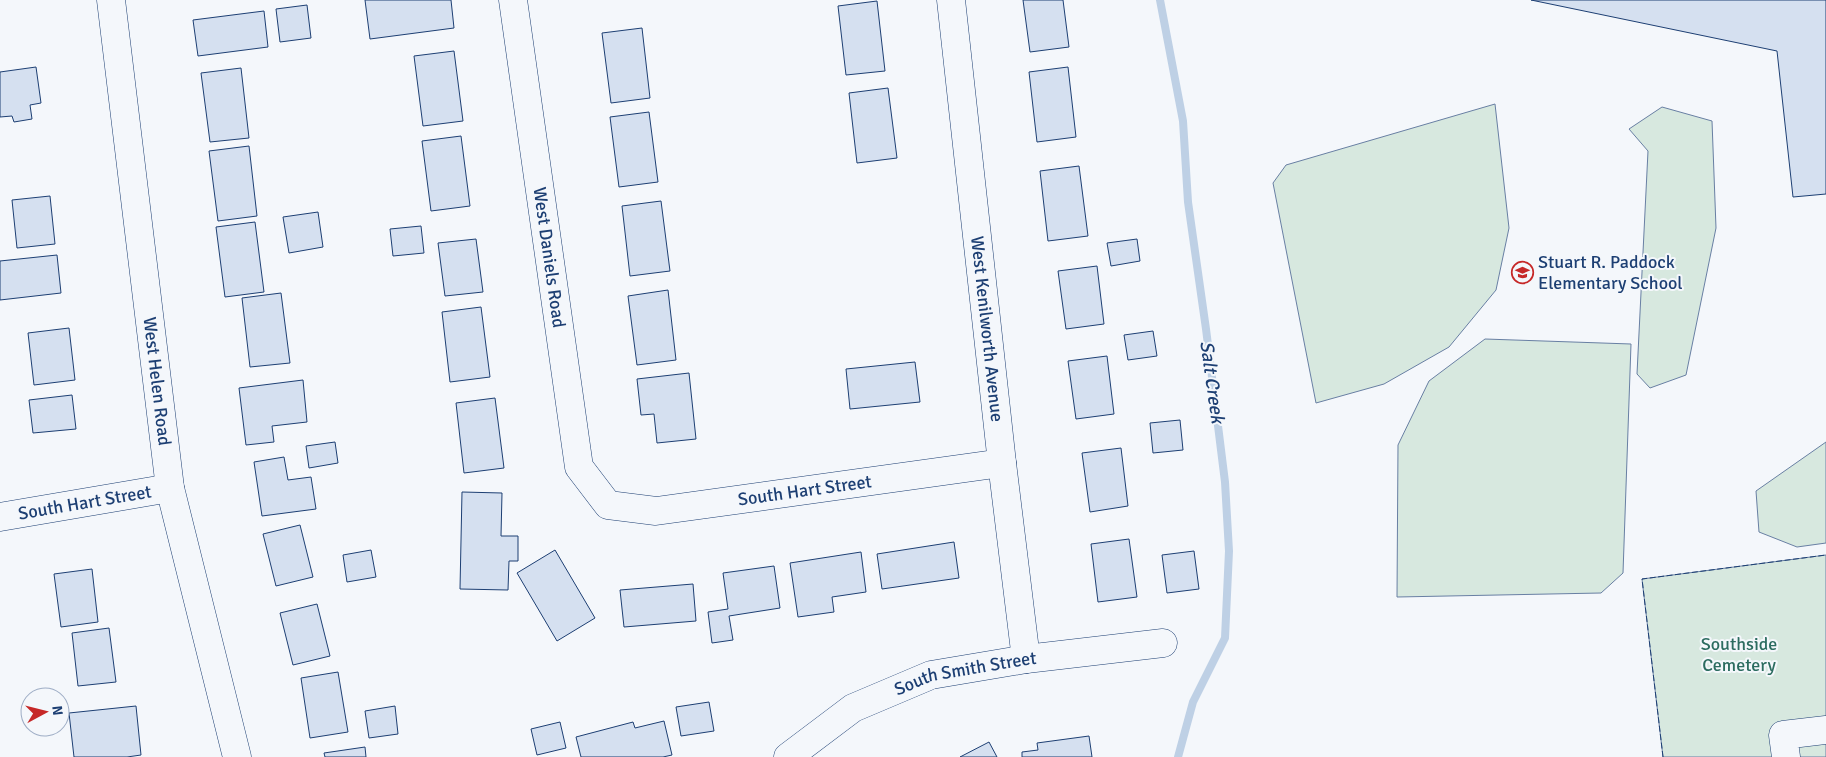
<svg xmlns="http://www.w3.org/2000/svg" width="1826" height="757" viewBox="0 0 1826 757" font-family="Signika,sans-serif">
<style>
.green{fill:#d7e8df;stroke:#687fa3}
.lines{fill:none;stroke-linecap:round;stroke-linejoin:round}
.stream{stroke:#bed0e5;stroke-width:8}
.building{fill:#d5e0f0;stroke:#1d3f73}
.minor-casing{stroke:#1d3f73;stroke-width:29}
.minor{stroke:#f4f7fb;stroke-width:28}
.fence{stroke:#1d3f73;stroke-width:1;stroke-dasharray:6 2.5;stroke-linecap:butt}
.labels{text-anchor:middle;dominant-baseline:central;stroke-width:4;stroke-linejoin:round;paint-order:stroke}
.street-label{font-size:18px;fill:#1d3f73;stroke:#f4f7fb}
.poi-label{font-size:18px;fill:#1d3f73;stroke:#f4f7fb;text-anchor:start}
.park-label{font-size:18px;fill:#2c6c60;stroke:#f4f7fb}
.water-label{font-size:19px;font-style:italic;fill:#1d3f73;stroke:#f4f7fb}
</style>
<rect width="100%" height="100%" fill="#f4f7fb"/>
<g class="green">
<polygon points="1495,104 1509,228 1496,290 1449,347 1384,384 1316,403 1273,183 1286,165"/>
<polygon points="1662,107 1712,121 1716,228 1686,375 1650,388 1637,374 1648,151 1629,129"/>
<polygon points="1485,339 1631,344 1623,573 1601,593 1397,597 1398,445 1429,381"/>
<polygon points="1826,442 1826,543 1797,547 1759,532 1756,491"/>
<polygon points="1826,555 1826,757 1663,757 1642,579"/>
</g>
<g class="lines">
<polyline class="stream" points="1160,0 1183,121 1188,202 1206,329 1225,482 1229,551 1225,638 1193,702 1178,757"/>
</g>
<g class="building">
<polygon points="365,0 451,0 454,28 370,39"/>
<polygon points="1023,0 1063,0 1069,47 1030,52"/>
<polygon points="1531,0 1826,0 1826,194 1793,197 1777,51"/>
<polygon points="877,1 885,71 846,75 838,6"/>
<polygon points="307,5 311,38 280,42 276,9"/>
<polygon points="264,11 268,47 198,56 193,20"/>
<polygon points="642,28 650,98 611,103 602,33"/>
<polygon points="454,51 463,121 423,126 414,56"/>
<polygon points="36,67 41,103 30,105 32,119 14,122 12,116 0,117 0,72"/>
<polygon points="1068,67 1076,137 1037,142 1029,72"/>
<polygon points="241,68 249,138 210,142 201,73"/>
<polygon points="888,88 897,158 857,163 849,93"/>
<polygon points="649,112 658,182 619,187 610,117"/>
<polygon points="461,136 470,206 431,211 422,141"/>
<polygon points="249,146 257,216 218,221 209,151"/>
<polygon points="1079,166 1088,236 1048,241 1040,171"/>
<polygon points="50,196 55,244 17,248 12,200"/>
<polygon points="661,201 670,271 630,276 622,206"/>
<polygon points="318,212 323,247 289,253 283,217"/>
<polygon points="255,222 264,292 225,297 216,227"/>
<polygon points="421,226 424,253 393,256 390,229"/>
<polygon points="476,239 483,292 445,296 438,243"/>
<polygon points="1137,239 1140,261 1111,266 1107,243"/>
<polygon points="57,255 61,293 0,300 0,261"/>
<polygon points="1097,266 1104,324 1066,329 1058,271"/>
<polygon points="668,290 676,360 637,365 628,296"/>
<polygon points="281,293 290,363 250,367 242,298"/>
<polygon points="481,307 490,377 450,382 442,312"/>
<polygon points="69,328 75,380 34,385 28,333"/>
<polygon points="1153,331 1157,356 1128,360 1124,335"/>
<polygon points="1107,356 1114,414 1076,419 1068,361"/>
<polygon points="915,362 920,402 850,409 846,369"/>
<polygon points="689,373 696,439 657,443 654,414 641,415 637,379"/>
<polygon points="303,380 307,422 272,426 274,442 246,445 239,388"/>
<polygon points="72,395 76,429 33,433 29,400"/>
<polygon points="495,398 504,468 464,473 456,403"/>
<polygon points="1180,420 1183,450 1153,453 1150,423"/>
<polygon points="335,442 338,463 309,468 306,446"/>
<polygon points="1121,448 1128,506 1090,512 1082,453"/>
<polygon points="284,457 288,480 311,477 316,509 262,516 254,462"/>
<polygon points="462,492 502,493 501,536 518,536 518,561 509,561 508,590 460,589"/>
<polygon points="300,525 313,577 276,586 263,534"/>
<polygon points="1129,539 1137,597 1098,602 1091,544"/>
<polygon points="954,542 959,578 882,589 877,554"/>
<polygon points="371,550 376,577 347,582 343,555"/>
<polygon points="555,550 595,618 557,641 517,573"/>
<polygon points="1194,551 1199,589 1167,593 1162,555"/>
<polygon points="861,552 866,592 832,597 834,612 798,617 790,563"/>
<polygon points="774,566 780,608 729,616 733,640 712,643 708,612 728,609 723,573"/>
<polygon points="92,569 98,622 61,627 54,574"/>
<polygon points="693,584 696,621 624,627 620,590"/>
<polygon points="317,604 330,656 293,665 280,613"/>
<polygon points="109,628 116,682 78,686 72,633"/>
<polygon points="338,672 348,732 310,738 301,678"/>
<polygon points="709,702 714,731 681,736 676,707"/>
<polygon points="136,706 141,755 127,757 74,757 69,713"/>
<polygon points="395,706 398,734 369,738 365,711"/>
<polygon points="664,721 672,755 663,757 581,757 576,737 633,722 635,728"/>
<polygon points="560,722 566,748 537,755 531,729"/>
<polygon points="1089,736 1092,757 1022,757 1022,752 1038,750 1037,743"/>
<polygon points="989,742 997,757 960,757"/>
<polygon points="365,747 366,757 325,757 324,753"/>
</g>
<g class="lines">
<defs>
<g id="minor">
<path id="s1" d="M 111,0 L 170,488 L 237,757"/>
<path id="s2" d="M 513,0 L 579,467 L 608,505 L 656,511 L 1002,463"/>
<path id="s3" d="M 951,0 L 1002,463 L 1026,659"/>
<path id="s4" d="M 0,517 L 170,488"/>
<path id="s5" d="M 788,757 L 853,708 L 931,675 L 1026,659 L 1163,643"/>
<polyline points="1786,757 1783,735 1826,730"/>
</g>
</defs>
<use href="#minor" class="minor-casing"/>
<use href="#minor" class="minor"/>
<polyline class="fence" points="1663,757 1642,579 1826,555"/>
</g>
<defs>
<symbol id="school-ring" viewBox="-11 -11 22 22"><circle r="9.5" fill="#f4f7fb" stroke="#c62828" stroke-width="1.5"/><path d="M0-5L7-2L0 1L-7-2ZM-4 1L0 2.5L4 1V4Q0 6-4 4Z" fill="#c62828"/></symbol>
</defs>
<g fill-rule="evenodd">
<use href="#school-ring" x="1510" y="260" width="25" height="25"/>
</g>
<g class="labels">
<g class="street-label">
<text stroke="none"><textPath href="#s2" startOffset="260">West Daniels Road</textPath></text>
<text stroke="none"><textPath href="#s3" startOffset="331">West Kenilworth Avenue</textPath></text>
<text stroke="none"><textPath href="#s1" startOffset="384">West Helen Road</textPath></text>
<text stroke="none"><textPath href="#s2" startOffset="718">South Hart Street</textPath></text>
<text stroke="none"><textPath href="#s4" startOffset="86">South Hart Street</textPath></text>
<text stroke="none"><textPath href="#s5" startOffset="200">South Smith Street</textPath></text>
</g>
<g class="poi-label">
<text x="1538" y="262">Stuart R. Paddock<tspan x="1538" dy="21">Elementary School</tspan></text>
</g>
<g class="park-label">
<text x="1739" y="644">Southside<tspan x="1739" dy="21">Cemetery</tspan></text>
</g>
<g class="water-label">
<text transform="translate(1212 382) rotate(82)">Salt Creek</text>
</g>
</g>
<g transform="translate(45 712) rotate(83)"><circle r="24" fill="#f4f7fb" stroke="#9eadc5"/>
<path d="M0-4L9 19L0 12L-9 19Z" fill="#c62828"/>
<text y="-8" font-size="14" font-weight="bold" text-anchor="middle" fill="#1d3f73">N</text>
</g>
</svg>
